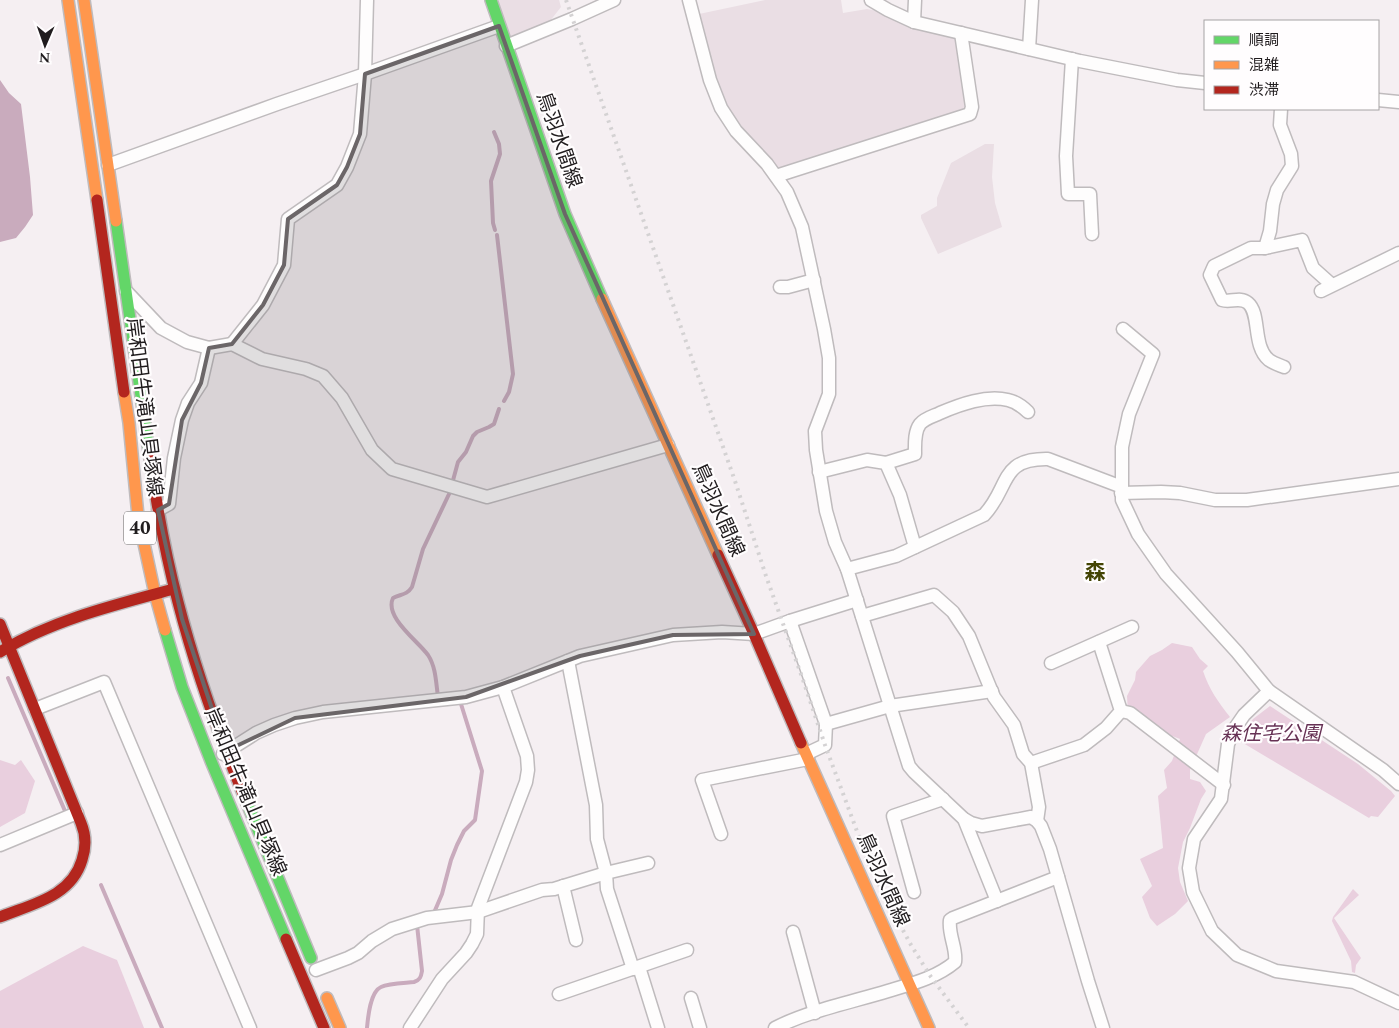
<svg xmlns="http://www.w3.org/2000/svg" width="1399" height="1028" viewBox="0 0 1399 1028" font-family="Spectral,'Noto Sans JP',serif">
<style>
.built{fill:#eadee4}
.green{fill:#e9cfde}
.water{fill:#c9abbd}
.lines{fill:none;stroke-linecap:round;stroke-linejoin:round}
.stream{stroke:#c9abbd;stroke-width:4}
.street-casing{stroke:#bfbbbd;stroke-width:15}
.fast-casing{stroke:#bfbbbd;stroke-width:14}
.slow-casing{stroke:#bfbbbd;stroke-width:14}
.jam-casing{stroke:#bfbbbd;stroke-width:14}
.street{stroke:#fefdfd;stroke-width:12}
.fast{stroke:#63d668;stroke-width:11}
.slow{stroke:#ff974d;stroke-width:11}
.jam{stroke:#b3261e;stroke-width:11}
.rail{stroke:#d4d2d3;stroke-width:4;stroke-dasharray:2.5 5;stroke-linecap:butt}
.marked{fill:#6b6668;fill-opacity:0.2;stroke:#6b6668;stroke-width:4;stroke-linejoin:round}
.labels{text-anchor:middle;dominant-baseline:central;stroke-width:4.5;stroke-linejoin:round;paint-order:stroke}
.shield{fill:#fffdfe;stroke:#636061;stroke-width:1}
.shield-label{font-size:19px;font-weight:bold;fill:#201c1e}
.street-label{font-size:20px;fill:#201c1e;stroke:#fffdfe}
.park-label{font-size:20px;font-style:italic;fill:#663154;stroke:#fffdfe}
.neighbourhood-label{font-size:21px;font-weight:bold;fill:#434404;stroke:#fffdfe}
</style>
<rect width="100%" height="100%" fill="#f5eff2"/>
<g class="built">
<polygon points="497,0 559,0 561,7 546,26 515,38 509,36"/>
<polygon points="765,0 841,0 843,13 867,9 883,12 958,39 968,109 776,176 736,131 710,80 699,14"/>
<polygon points="985,144 994,144 992,177 995,203 1002,227 938,254 921,218 921,215 937,206 937,198 951,163"/>
</g>
<g class="green">
<path d="M 1172,643 L 1192,647 L 1200,659 L 1208,666 L 1203,671 C 1209,689 1218,702 1230,717 L 1206,734 L 1190,770 L 1190,779 L 1200,782 L 1206,791 L 1201,799 L 1190,828 L 1183,842 L 1178,868 L 1180,882 L 1188,901 L 1175,914 L 1157,926 L 1150,918 L 1142,897 L 1152,886 L 1140,859 L 1163,848 L 1158,796 L 1167,788 L 1164,770 L 1172,761 L 1180,739 L 1167,734 L 1128,713 L 1127,696 L 1135,680 L 1136,672 L 1150,656 L 1162,650 Z"/>
<polygon points="1270,706 1358,764 1391,791 1395,796 1378,817 1371,816 1369,818 1238,740 1253,719"/>
<polygon points="0,760 15,765 21,760 35,781 25,813 0,827"/>
<polygon points="1353,889 1359,895 1334,918 1361,958 1356,965 1355,973 1352,972 1351,961 1332,921 1333,917"/>
<polygon points="83,946 117,960 144,1028 0,1028 0,991"/>
</g>
<polygon class="water" points="0,80 9,93 21,104 30,177 33,215 25,227 16,238 0,242"/>
<g class="lines">
<g class="stream">
<polyline points="494,132 499,144 500,154 491,181 493,223 495,230"/>
<polyline points="497,235 513,374 509,392 504,401"/>
<polyline points="452,484 458,462 466,452 473,436 477,432 489,427 494,424 499,409"/>
<polyline points="8,678 65,811"/>
<path d="M 438,697 C 436,683 436,667 428,655 C 418,641 384,617 393,598 C 401,594 407,595 412,587 L 423,549 L 450,492"/>
<polyline points="101,885 162,1028"/>
<polyline points="433,915 442,894 451,860 457,845 464,831 475,820 482,771 461,704"/>
<path d="M 367,1028 C 368,1017 370,992 381,987 C 389,983 405,983 414,982 C 420,980 421,977 422,971 L 417,925"/>
</g>
<defs>
<g id="street">
<polyline points="689,0 710,80 721,108 736,131 767,164 787,192 802,227 824,329 829,358 829,394 815,431 816,450 826,511 835,542 847,569 909,766 914,772 964,819 971,823 982,826 1031,817 1037,821 1041,826 1050,849 1088,981 1103,1028"/>
<polyline points="871,0 888,10 914,22 1080,61 1177,80 1205,83"/>
<polyline points="914,22 915,0"/>
<polyline points="506,46 572,19 614,0"/>
<polyline points="1029,49 1032,0"/>
<polyline points="1072,59 1066,156 1068,194 1090,194 1092,234"/>
<polyline points="1378,100 1399,102"/>
<polyline points="108,165 277,104 365,74 499,26"/>
<polyline points="776,176 970,114 972,107 961,33"/>
<polyline points="1265,248 1270,231 1273,204 1277,190 1292,166 1291,154 1280,125 1281,109"/>
<polyline points="780,287 788,287 814,280"/>
<polyline points="126,291 161,328 187,342 209,348 232,344 262,359 306,369 323,376 342,398 372,450 392,469 487,497 668,445"/>
<polyline points="1321,291 1399,253"/>
<polyline points="1123,329 1153,354 1129,414 1122,447 1122,500 1138,534 1166,574 1237,652 1269,691 1383,770 1399,784"/>
<polyline points="232,344 263,305 284,265 288,219 337,185 347,167 360,134 365,74 367,0"/>
<path d="M 1284,367 C 1279,365 1273,363 1269,360 C 1252,346 1261,314 1248,303 C 1240,296 1231,303 1222,300 L 1210,275 L 1214,266 L 1251,248 L 1265,248 L 1302,240 L 1313,268 L 1332,285"/>
<path d="M 886,463 L 915,454 C 915,445 914,432 920,424 C 925,418 934,416 940,413 C 961,404 986,395 1008,400 C 1017,402 1022,406 1028,412"/>
<polyline points="819,472 867,460 886,463 900,495 915,547"/>
<polyline points="1121,493 1161,492 1180,493 1215,500 1247,500 1399,479"/>
<polyline points="158,510 169,504 174,458 182,420 188,403 201,383 209,348"/>
<path d="M 847,569 L 896,556 L 984,515 C 1010,488 999,458 1048,459 L 1122,487"/>
<polyline points="862,616 934,595 953,612 969,636 994,697 1014,725 1023,754 1031,763 1039,807 1037,821"/>
<polyline points="790,621 826,724 825,745 806,754"/>
<polyline points="568,661 596,805 597,839 606,873 607,889 633,969"/>
<polyline points="1051,663 1132,627"/>
<polyline points="1269,691 1244,715 1235,728 1228,744 1221,799 1194,839 1189,868 1193,892 1212,931 1237,955 1276,971 1354,982 1399,1003"/>
<polyline points="35,709 104,682 250,1028"/>
<polyline points="1121,711 1130,713 1224,785"/>
<polyline points="826,724 890,706 992,691"/>
<polyline points="223,754 256,733 274,725 295,718 323,712 466,697 503,687 580,656 673,635 722,632 754,634 790,621 857,600"/>
<polyline points="1031,763 1084,745 1106,728 1121,711 1099,642"/>
<polyline points="964,819 997,901"/>
<polyline points="721,834 702,780 808,759"/>
<polyline points="0,845 77,813"/>
<polyline points="563,886 576,940"/>
<polyline points="914,892 893,816 943,799"/>
<polyline points="793,932 815,1013"/>
<polyline points="639,967 658,1028"/>
<polyline points="316,970 348,958 358,953 372,941 392,929 427,918 478,912 542,890 554,889 606,873 648,863"/>
<polyline points="559,994 687,950"/>
<polyline points="691,998 700,1028"/>
<polyline points="410,1028 442,979 466,953 472,944 477,934 478,908 526,782 528,770 527,756 503,687"/>
<path d="M 775,1028 C 808,1011 852,1002 888,991 C 911,984 936,978 955,962 C 957,948 948,935 950,920 L 953,918 L 1058,877"/>
</g>
<g id="fast">
<polyline points="491,0 565,214 602,299"/>
<polyline points="116,221 149,452"/>
<polyline points="165,630 182,687 211,761 286,939"/>
<polyline points="244,796 311,958"/>
</g>
<g id="slow">
<polyline points="68,0 97,200"/>
<polyline points="84,0 116,221"/>
<polyline points="602,299 718,555"/>
<polyline points="124,392 129,423 138,516 155,594 165,630"/>
<polyline points="801,743 929,1028"/>
<polyline points="327,998 340,1028"/>
</g>
<g id="jam">
<polyline points="97,200 124,392"/>
<path d="M 149,452 C 156,502 165,553 178,602 C 195,668 218,733 244,796"/>
<polyline points="718,555 754,634 801,743"/>
<path d="M 0,624 L 81,823 C 86,835 86,848 82,860 C 71,897 32,904 0,917"/>
<path d="M 0,652 C 50,621 114,605 170,590"/>
<polyline points="286,939 324,1028"/>
</g>
</defs>
<use href="#street" class="street-casing"/>
<use href="#fast" class="fast-casing"/>
<use href="#slow" class="slow-casing"/>
<use href="#jam" class="jam-casing"/>
<use href="#street" class="street"/>
<use href="#fast" class="fast"/>
<use href="#slow" class="slow"/>
<use href="#jam" class="jam"/>
<polyline class="rail" points="566,0 735,481 766,576 802,677 825,745 871,869 885,897 911,945 931,977 969,1028"/>
</g>
<path class="marked" d="M 499,26 L 565,214 L 754,634 L 673,635 L 580,656 L 466,697 L 295,718 L 226,751 L 182,619 L 158,510 L 169,504 L 182,420 L 201,383 L 209,348 L 232,344 L 263,305 L 284,265 L 288,219 L 337,185 L 347,167 L 360,134 L 365,74 Z"/>
<g class="labels">
<rect class="shield" x="124" y="511.5" width="32" height="33" rx="4"/>
<g class="shield-label">
<text x="140" y="528">40</text>
</g>
<g class="street-label">
<text transform="translate(559 140) rotate(71)">鳥羽水間線</text>
<text transform="translate(144 407) rotate(83)">岸和田牛滝山貝塚線</text>
<text transform="translate(718 510) rotate(66)">鳥羽水間線</text>
<text transform="translate(245 792) rotate(67)">岸和田牛滝山貝塚線</text>
<text transform="translate(883 880) rotate(66)">鳥羽水間線</text>
</g>
<g class="park-label">
<text x="1271" y="734">森住宅公園</text>
</g>
<g class="neighbourhood-label">
<text x="1095" y="573">森</text>
</g>
</g>
<rect x="1204" y="20" width="175" height="90" fill="#fffdfe" stroke="#a6a3a4"/>
<rect x="1214" y="36" width="25" height="8" fill="#63d668" stroke="#a6a3a4"/>
<text x="1249" y="45" font-size="15" fill="#201c1e">順調</text>
<rect x="1214" y="61" width="25" height="8" fill="#ff974d" stroke="#a6a3a4"/>
<text x="1249" y="70" font-size="15" fill="#201c1e">混雑</text>
<rect x="1214" y="86" width="25" height="8" fill="#b3261e" stroke="#a6a3a4"/>
<text x="1249" y="95" font-size="15" fill="#201c1e">渋滞</text>
<g transform="translate(45 45) rotate(182)" stroke="#fffdfe" stroke-width="4" paint-order="stroke">
<path d="M0-4L9 19L0 12L-9 19Z" fill="#201c1e"/>
<text y="-8" font-size="14" font-weight="bold" text-anchor="middle" fill="#201c1e">N</text>
</g>
</svg>
